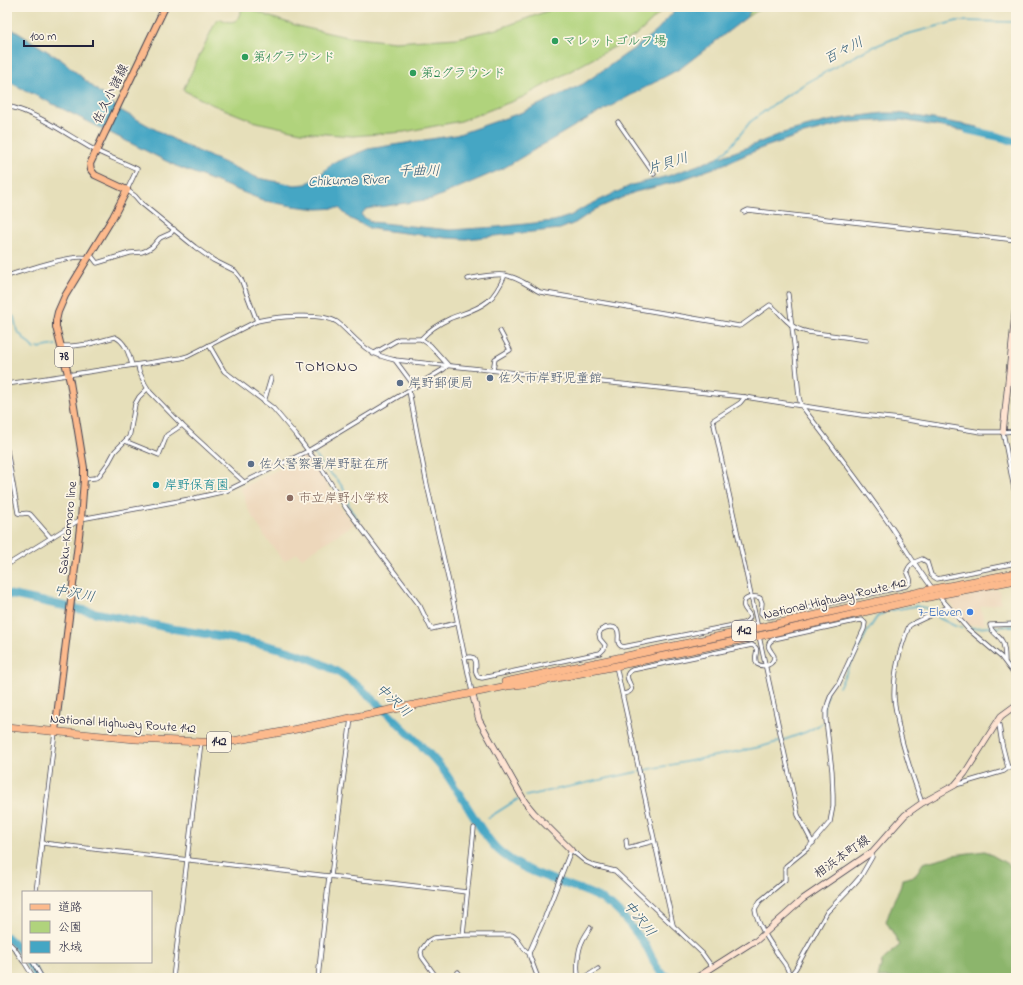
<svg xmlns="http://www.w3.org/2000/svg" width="1023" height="985" viewBox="0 0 1023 985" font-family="'Indie Flower','Klee One',sans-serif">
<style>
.built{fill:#edd7bb}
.green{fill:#b0d37c;stroke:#697a5c}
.forest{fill:#8cb56c;stroke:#576c54}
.water{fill:#44a6c4;stroke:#336480}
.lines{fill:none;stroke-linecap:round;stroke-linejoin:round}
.stream{stroke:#44a6c4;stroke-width:1.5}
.river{stroke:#44a6c4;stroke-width:8}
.street-casing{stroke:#3f3e4e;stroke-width:5}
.secondary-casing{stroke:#3f3e4e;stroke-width:7}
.primary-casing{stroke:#3f3e4e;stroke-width:8}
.highway-casing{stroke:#3f3e4e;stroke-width:8}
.street{stroke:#fff;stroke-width:3.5}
.secondary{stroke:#fee3d1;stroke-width:5.5}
.primary{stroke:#fcba8d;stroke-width:6}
.highway{stroke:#fcba8d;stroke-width:7}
.leisure-dot{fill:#2e9e5b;stroke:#fcf5e5;stroke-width:1.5}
.service-dot{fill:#5c6f8a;stroke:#fcf5e5;stroke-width:1.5}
.culture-dot{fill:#0f9aa8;stroke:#fcf5e5;stroke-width:1.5}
.education-dot{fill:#8d6e63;stroke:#fcf5e5;stroke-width:1.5}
.shop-dot{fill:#3f7fe0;stroke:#fcf5e5;stroke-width:1.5}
.labels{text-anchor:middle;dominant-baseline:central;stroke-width:3.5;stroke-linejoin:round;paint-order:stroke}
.shield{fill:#fcf5e5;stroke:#63616e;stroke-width:1}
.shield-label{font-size:12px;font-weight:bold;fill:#22223b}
.leisure-label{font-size:13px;fill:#27864d;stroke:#fcf5e5;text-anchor:start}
.street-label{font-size:13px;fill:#22223b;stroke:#fcf5e5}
.service-label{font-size:13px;fill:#4e5e75;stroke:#fcf5e5;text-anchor:start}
.culture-label{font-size:13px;fill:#0d838f;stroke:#fcf5e5;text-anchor:start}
.education-label{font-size:13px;fill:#785e54;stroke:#fcf5e5;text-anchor:start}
.shop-label{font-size:13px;fill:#366cbe;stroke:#fcf5e5;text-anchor:end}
.water-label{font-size:14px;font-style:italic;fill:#315d79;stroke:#fcf5e5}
.quarter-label{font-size:15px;letter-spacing:1px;fill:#22223b;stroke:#fcf5e5}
</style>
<rect width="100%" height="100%" fill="#fcf5e5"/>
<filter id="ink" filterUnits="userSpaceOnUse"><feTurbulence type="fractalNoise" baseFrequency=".025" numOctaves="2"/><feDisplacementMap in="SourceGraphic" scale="8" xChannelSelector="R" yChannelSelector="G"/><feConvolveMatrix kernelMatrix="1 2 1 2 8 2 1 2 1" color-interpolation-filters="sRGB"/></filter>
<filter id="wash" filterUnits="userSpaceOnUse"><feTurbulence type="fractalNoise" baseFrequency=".012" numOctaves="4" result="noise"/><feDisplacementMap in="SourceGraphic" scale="16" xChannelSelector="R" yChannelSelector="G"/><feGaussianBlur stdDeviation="0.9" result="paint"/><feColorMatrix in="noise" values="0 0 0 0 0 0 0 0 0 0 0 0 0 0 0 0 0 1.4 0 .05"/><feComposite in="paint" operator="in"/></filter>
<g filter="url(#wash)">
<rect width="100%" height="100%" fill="#e6dfba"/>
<g class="built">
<polygon points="305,456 307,457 317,469 342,510 354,524 302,558 297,553 284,561 265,537 248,509 241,488"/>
<polygon points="997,589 999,591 1001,602 1000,603 980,607 985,624 968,625 948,600"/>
</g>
<g class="green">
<path d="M 243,7 L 246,7 L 273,18 L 302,27 L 347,37 L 395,42 L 457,38 L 501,28 L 558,7 L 666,7 L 638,34 L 521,98 L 461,121 L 404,132 L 353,136 L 301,132 L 256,122 L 211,104 L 183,90 L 216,21 L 221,19 C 227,22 231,23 237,20 Z"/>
<polygon points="752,7 764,7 747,17"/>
</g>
<path class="forest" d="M 985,851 L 1016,869 L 1016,978 L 878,978 L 882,961 L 900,945 L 886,921 C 889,915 890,909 893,903 C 896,893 901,891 902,879 L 915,876 L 923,863 L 953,855 Z"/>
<polygon class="water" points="678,7 752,7 747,17 681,68 578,124 502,169 432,199 366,209 361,215 365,218 372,222 450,230 497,227 554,221 570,216 583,208 632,185 668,176 748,147 783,133 824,122 845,118 883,113 899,113 978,127 978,133 901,120 850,122 800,135 762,148 722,165 675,182 635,192 596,209 575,223 560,229 466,239 447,238 380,230 369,228 349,218 339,208 318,209 293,206 265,201 176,166 7,81 7,26 63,61 120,110 182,144 258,178 295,185 306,184 321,174 333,163 368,149 456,135 523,112 583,84 639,45 657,30"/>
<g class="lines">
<g class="stream">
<polyline points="719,157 731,146 750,122 774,104 806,83 866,50 900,36 957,21 1016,22"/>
<polyline points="7,311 14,317 17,331 34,349"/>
<polyline points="38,348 56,345"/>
<path d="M 312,451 C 317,457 321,464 326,469 C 334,477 343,484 346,495"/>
<polyline points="347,499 350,509 359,521"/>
<polyline points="937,617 955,626 962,628"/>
<polyline points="970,628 1016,626"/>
<polyline points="839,687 867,632 877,617 887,611 916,606 926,608 932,613"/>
<polyline points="823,717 824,705 827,695"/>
<polyline points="784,740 806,732 823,723"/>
<polyline points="640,771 760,747 781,741"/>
<polyline points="526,796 637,772"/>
<polyline points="488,818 518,799"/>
<polyline points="478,824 480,823"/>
</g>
<g class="river">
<polyline points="968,130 1000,137 1016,142"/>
<path d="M 7,594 C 61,605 115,617 169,628 C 223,638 283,642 332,669 C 358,683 377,703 398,723 C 412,737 427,750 440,766 C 446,773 451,781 456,789 C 470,809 480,831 497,849 C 517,868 543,876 568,885 C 584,890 599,896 612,906 C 625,917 636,932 646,946 C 651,954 653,964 660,971 C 662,973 666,976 669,978"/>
<polyline points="7,937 17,946 23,954"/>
<polyline points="28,962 38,978"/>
</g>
</g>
</g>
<g filter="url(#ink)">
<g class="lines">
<defs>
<g id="street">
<path d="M 7,106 C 37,113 63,132 89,147 C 105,156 121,161 137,169 L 127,190 L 135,196 L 141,203 L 195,247 L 213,260 L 235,271 L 241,279 L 257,321"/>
<polyline points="618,122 654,174"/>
<polyline points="744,212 748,210 879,225 1016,240"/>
<polyline points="90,254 97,263 130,253 142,252 147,250 152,247 160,238 171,233 174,229"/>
<path d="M 7,276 C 24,271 73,253 88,258"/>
<path d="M 468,279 C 479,277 492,274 503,275 C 516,276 529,286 540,292 L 739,326 L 742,325 L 770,305 C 778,310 781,316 788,322 C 793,328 800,330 808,332 L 867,340"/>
<path d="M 788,294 L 794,344 L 799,397 L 801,405 C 832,446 863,486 892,528 C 906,549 918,570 933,589"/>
<path d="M 421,339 C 429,330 440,323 451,318 C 464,313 477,310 488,301 C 496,294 501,284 505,275"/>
<polyline points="209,345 224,371 273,408 296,435 322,469 346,508 389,565 420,606 431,629 457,623"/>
<path d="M 61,346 L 72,346 L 89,344 L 115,337 C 126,342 129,355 132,365"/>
<polyline points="395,360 415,387"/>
<polyline points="138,365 139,371 145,384 150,392 182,425 244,482"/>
<polyline points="493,370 495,359 510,350 500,331"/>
<path d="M 7,384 L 181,358 L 188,356 L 257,321 C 274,317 322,312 337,322 C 341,325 346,330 350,334 C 366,350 373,355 395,360 L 745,397 L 861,415 L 901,419 L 981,432 L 1003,432 L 1016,431"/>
<polyline points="409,391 426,480 453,600 472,692"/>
<polyline points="745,397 740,403 713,420 758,628"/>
<polyline points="264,402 271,378"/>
<polyline points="1003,432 1016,499"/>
<polyline points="125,441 129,437 130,433 135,404 139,397 147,389"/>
<path d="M 7,450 L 18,513 C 22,515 26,512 30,514 L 51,538"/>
<polyline points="84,479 95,478 98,477 109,462 115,451 125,441 159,455 167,435 182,425"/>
<polyline points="7,565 81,519 195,498 226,491 308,451 444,369 448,365 430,345 421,339 399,339 373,354"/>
<polyline points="938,595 968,629 1001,657 1016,677"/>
<polyline points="759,636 798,815 811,840 813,843"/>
<path d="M 465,658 L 470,657 L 474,658 C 479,666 472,670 478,677 L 482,678 L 600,653 L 604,649 L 605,645 L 600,639 L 599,634 L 601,630 C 606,627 612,626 617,629 C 621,636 614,644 623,647 L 744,623 C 756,616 746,613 744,607 C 743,604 744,603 745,600 C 749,597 755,596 760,598 L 762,603 L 761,613 L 764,616 L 769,617 L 906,586 C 914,582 909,577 907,571 C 909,564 916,561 922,559 L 927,562 L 931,575 L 937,579 L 1016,563"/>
<path d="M 1005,661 C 1005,655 1005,647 1002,641 C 999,635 991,633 990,625 L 1016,624"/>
<polyline points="616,666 673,925"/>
<path d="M 623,694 C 644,690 617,678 632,670 L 752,645 C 762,650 752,654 757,664 C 764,668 774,665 774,656 C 771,650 763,645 774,639 L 855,621 L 862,620 L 865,623 L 864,629 L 838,685 L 831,695 L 828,703 L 826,711 L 826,720 L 832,771 L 833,796 L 833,806 L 830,822 L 808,848 L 786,866 L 785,868 L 785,880 L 760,901 L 755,909 C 757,925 772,945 781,959 C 786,965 789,970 790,978"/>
<polyline points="997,722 999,725 1002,744 1008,768"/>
<polyline points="955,785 963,783 1004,771 1008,768 1016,766"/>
<path d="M 922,803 C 913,777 903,751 898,723 C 897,714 894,705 894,695 C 894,672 900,648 909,626 L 912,624 L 948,607"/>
<path d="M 474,828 L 463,935 L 512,935 C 520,939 521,949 529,953"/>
<polyline points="626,840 627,848 654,841"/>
<polyline points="42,843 467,892"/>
<polyline points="331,876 351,718"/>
<polyline points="36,892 55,732"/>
<polyline points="7,941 14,948 23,961"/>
<polyline points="24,962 34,978"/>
<polyline points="33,962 42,978"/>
<polyline points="458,972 462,978"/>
<polyline points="790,976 796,968 827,912 854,884 861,876 872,857 872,852"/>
<polyline points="173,978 201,742"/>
<polyline points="318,978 329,876"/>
<polyline points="437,978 422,957 421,952 422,949 428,941 433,938 463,935"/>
<polyline points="538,978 530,957 529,953 545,917 571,850 586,862 595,866 615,871 702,953 712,967"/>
<path d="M 579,978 C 576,970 578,950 582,942 C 584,937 587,933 590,928"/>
<polyline points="584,978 598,969"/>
</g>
<g id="secondary">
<polyline points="1003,432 1016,305"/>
<polyline points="472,692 479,720 525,802 534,813 571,850"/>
<polyline points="696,978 751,943 756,941 803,899 872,852 905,815 922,803 955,785 965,773 1001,716 1016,705"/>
</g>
<polyline id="primary" points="55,732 81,519 84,479 84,468 70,382 56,327 56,321 58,312 65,296 113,217 127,190 95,175 91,170 90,164 165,7"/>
<g id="highway">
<polyline points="505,682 758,628 933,589 1016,573"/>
<polyline points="7,727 135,739 201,742 227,742 282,732 507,686 532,683 616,666 759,636 938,595 1016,580"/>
</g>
</defs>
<use href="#street" class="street-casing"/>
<use href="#secondary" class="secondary-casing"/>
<use href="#primary" class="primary-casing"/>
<use href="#highway" class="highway-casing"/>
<use href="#street" class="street"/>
<use href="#secondary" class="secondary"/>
<use href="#primary" class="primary"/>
<use href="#highway" class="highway"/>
</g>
</g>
<g class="leisure-dot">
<circle cx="555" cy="41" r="4"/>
<circle cx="245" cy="57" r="4"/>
<circle cx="413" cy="73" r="4"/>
</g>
<g class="service-dot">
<circle cx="490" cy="378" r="4"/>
<circle cx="400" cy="383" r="4"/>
<circle cx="251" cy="464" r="4"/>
</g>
<circle class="culture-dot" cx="156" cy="485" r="4"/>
<circle class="education-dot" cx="290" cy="498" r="4"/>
<circle class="shop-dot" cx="970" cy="612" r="4"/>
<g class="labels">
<g class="shield">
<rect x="55" y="347" width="18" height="20" rx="3"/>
<rect x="732" y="621" width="24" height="20" rx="3"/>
<rect x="207" y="732" width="24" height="20" rx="3"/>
</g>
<g class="shield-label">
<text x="64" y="357">78</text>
<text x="744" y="631">142</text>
<text x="219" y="742">142</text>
</g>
<g class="leisure-label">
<text x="563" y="41">マレットゴルフ場</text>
<text x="253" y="57">第1グラウンド</text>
<text x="421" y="73">第2グラウンド</text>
</g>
<g class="street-label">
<text transform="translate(111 94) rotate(-64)">佐久小諸線</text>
<text transform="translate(68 528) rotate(-84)">Saku-Komoro line</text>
<text transform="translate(835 599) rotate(-13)">National Highway Route 142</text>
<text transform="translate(123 724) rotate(4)">National Highway Route 142</text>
<text transform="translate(842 857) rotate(-35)">相浜本町線</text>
</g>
<g class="service-label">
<text x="498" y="378">佐久市岸野児童館</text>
<text x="408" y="383">岸野郵便局</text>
<text x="259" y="464">佐久警察署岸野駐在所</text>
</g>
<g class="culture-label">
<text x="164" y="485">岸野保育園</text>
</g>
<g class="education-label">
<text x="298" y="498">市立岸野小学校</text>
</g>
<g class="shop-label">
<text x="962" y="612">7-Eleven</text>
</g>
<g class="water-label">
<text transform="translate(844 51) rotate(-27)">百々川</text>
<text transform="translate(668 164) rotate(-17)">片貝川</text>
<text x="419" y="171">千曲川</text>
<text transform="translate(348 181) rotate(-2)">Chikuma River</text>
<text transform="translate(74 594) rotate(11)">中沢川</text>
<text transform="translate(393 701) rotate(43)">中沢川</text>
<text transform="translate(639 919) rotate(51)">中沢川</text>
</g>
<g class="quarter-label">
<text x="327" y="367">TOMONO</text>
</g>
</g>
<rect width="1023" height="985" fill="none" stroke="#fcf5e5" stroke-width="24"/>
<rect x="22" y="891" width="130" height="72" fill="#fcf5e5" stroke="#a5a1a1"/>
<rect x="30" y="904" width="20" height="6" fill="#fcba8d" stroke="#a5a1a1"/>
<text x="58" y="911" font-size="12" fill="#22223b">道路</text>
<rect x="30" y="921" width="20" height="12" fill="#b0d37c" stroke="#a5a1a1"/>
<text x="58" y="931" font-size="12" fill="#22223b">公園</text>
<rect x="30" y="941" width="20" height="12" fill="#44a6c4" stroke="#a5a1a1"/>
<text x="58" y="951" font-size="12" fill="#22223b">水域</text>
<path d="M24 40v6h69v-6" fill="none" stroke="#22223b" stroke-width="2"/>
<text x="30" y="40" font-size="12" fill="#22223b" stroke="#fcf5e5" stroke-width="3" paint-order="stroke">100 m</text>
</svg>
